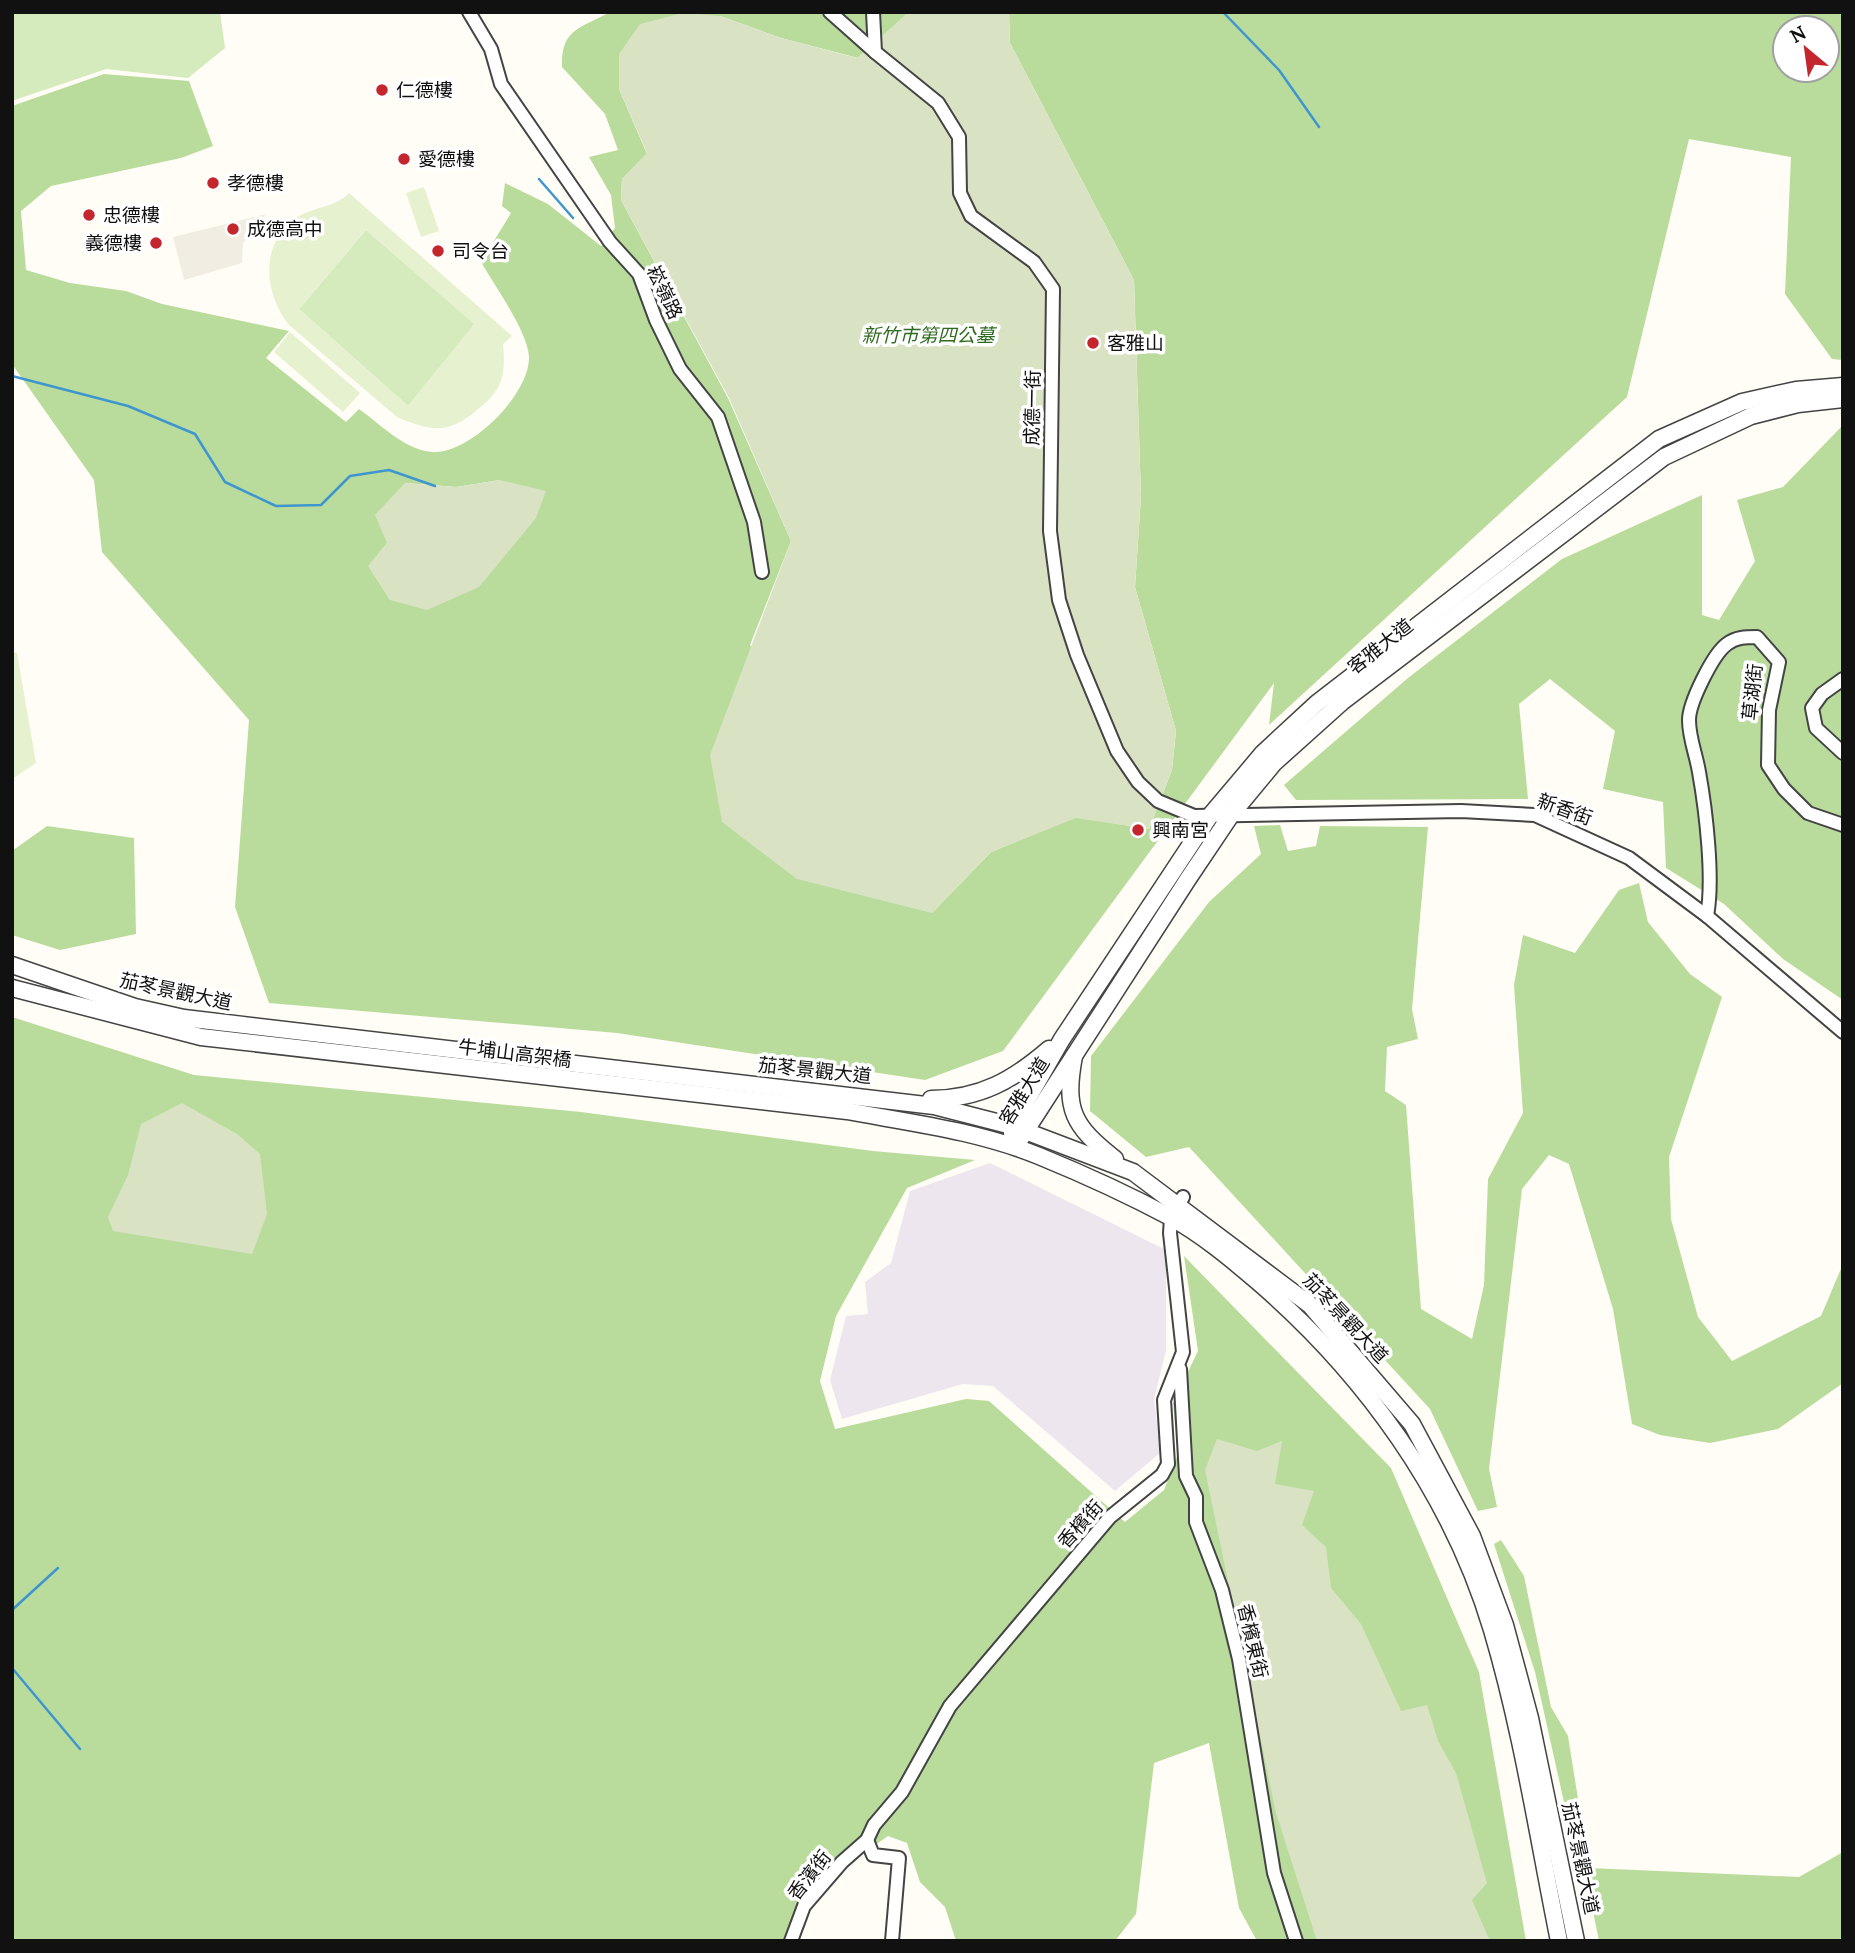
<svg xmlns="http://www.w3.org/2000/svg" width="1855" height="1953" viewBox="0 0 1855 1953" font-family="Lora,'Noto Sans TC',serif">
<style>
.industrial{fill:#eee6ef}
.green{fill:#d5ebbd}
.forest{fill:#b9dc9c;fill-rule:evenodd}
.cemetery{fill:#d9e3c4}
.pitch{fill:#e6f2cf;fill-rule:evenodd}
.plaza{fill:#f1ede2}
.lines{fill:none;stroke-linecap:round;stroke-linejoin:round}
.stream{stroke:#3f96cf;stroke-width:2.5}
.minor-casing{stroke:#444;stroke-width:16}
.tertiary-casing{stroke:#444;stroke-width:19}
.minor{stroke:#fff;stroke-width:12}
.tertiary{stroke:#fff;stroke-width:16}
.poi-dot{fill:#c4262e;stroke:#fff;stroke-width:2.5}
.labels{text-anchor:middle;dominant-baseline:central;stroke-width:7;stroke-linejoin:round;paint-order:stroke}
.poi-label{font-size:19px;fill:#111;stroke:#fff;text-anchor:start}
.street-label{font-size:19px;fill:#111;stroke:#fff}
.park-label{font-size:19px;font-style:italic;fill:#2f6b1f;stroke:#fff}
</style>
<rect width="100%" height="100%" fill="#fffdf5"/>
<polygon class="industrial" points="990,1163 1166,1250 1166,1350 1154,1400 1161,1452 1115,1491 993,1386 963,1384 842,1419 830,1380 846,1316 868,1314 865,1282 891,1263 910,1191"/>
<g class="green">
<polygon points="12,12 220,12 225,48 188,78 106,69 12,101"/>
<polygon points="366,230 475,324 408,406 299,309"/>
</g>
<g class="forest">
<path d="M 610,12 L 909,12 L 858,58 L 781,38 L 720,16 L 619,89 L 647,154 L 622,179 L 621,200 L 728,398 L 791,541 L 750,645 L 932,913 L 991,852 L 1076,817 L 1149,829 L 1172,770 L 1176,731 L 1135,587 L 1141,496 L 1134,280 L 1010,43 L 1009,12 L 1843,12 L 1843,360 L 1832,359 L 1785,294 L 1791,157 L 1689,139 L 1627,397 L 1269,725 L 1274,683 L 1003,1051 L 925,1080 L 617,1033 L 269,1003 L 235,907 L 249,720 L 102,552 L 94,480 L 12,364 L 12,106 L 104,74 L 189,81 L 213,146 L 181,158 L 51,186 L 21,211 L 26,270 L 70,283 L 126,291 L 162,304 L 289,331 L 266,358 L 346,422 L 359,409 C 380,424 405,450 432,452 C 469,455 529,395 529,358 C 529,333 494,285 481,262 L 511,213 L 502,206 L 505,183 L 548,204 L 601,246 L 615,228 L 611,195 L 589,157 L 618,150 L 605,114 L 562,67 C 561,29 579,29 610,12 ZM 1785,28 L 1827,28 L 1827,70 L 1785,70 ZM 500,480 L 390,600 L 369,566 L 387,543 L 405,483 L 456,487 Z"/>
<polygon points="1843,425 1843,1000 1783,959 1724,904 1666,868 1663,802 1603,789 1615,731 1550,679 1519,704 1528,799 1296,800 1284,785 1408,678 1562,559 1702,495 1702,615 1719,620 1755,561 1737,500 1783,487"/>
<polygon points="1280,825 1288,851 1316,846 1320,826 1428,827 1412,1009 1418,1039 1387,1047 1385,1091 1406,1105 1421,1309 1472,1339 1484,1285 1488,1179 1523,1113 1514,985 1523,935 1575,953 1619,890 1639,883 1648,922 1690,974 1722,997 1669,1157 1671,1219 1698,1317 1732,1361 1821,1316 1843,1264 1843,1383 1778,1429 1710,1443 1660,1435 1632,1424 1613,1309 1569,1164 1549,1155 1522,1189 1489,1469 1497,1507 1478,1511 1430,1409 1189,1147 1146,1157 1090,1111 1091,1056 1209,902 1261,854 1254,826"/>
<polygon points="47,826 134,838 136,934 60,950 12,935 12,851"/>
<polygon points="12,1017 194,1075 581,1112 873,1151 975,1160 907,1188 836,1316 820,1381 835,1429 966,1399 989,1401 1125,1522 1164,1490 1178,1454 1173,1403 1198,1351 1184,1256 1391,1468 1479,1672 1526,1941 1257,1941 1239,1908 1209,1743 1154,1763 1136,1914 1115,1941 956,1941 945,1907 920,1882 907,1843 888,1836 801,1897 791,1941 12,1941"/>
<polygon points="1501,1540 1524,1576 1551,1707 1568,1736 1589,1868 1799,1877 1843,1852 1843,1941 1599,1941 1591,1901 1582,1883 1535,1672 1494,1544"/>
</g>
<g class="cemetery">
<polygon points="909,12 1009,12 1010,43 1134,280 1141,496 1135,587 1176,731 1172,770 1149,829 1076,818 991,852 932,913 797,879 722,822 710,755 791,541 729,398 621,200 622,179 647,153 619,89 619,54 640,24 683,13 720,16 781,38 857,58"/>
<polygon points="500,480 546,491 536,518 479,587 427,610 390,600 368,566 387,543 375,515 405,483 456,487"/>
<polygon points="182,1103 237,1134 260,1154 267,1214 252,1254 113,1231 108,1217 128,1175 141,1124"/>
<polygon points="1217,1439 1257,1451 1282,1441 1275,1484 1314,1491 1302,1525 1326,1547 1331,1588 1361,1624 1401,1711 1427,1705 1438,1741 1456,1773 1487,1883 1472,1900 1490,1941 1317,1941 1276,1813 1205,1470"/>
</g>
<g class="pitch">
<polygon points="424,187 439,231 421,237 406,193"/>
<path d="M 349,193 L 512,336 L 503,344 C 506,377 502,390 477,410 C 448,435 430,431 397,417 L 289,325 C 264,294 259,244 296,218 C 314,206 335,208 349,193 ZM 366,230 L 474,324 L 408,406 L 299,309 Z"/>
<polygon points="290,332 360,393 343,412 274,352"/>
<polygon points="12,652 17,653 36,763 12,779"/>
</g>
<polygon class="plaza" points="266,214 243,243 242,263 184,280 173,237"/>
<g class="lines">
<g class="stream">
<polyline points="1223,12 1279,70 1319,127"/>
<polyline points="539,179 573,218"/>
<polyline points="12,376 128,406 195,434 225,482 276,506 321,505 350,476 389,470 435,486"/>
<polyline points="12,1610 58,1568"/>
<polyline points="12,1668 80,1749"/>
</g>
<defs>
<g id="minor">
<polyline points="469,12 491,49 501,84 610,242 639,274 656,320 680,369 718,417 754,522 762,572"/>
<polyline points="830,12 875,52"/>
<polyline points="873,12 875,52 938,103 959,137 960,193 971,216 1034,262 1053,289 1050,531 1059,600 1077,655 1117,751 1138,782 1158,801 1194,816 1461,811 1535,815 1629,858 1707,916 1843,1032"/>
<polyline points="1843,679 1822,694 1812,708 1816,728 1843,753"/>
<path d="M 1707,916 C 1714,879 1706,811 1699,772 C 1696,754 1689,738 1689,720 C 1689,703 1713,654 1727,644 C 1736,637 1746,637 1757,637 L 1779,662 L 1769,710 L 1768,765 L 1784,789 L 1808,813 L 1843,825"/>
<polyline points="1180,1369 1186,1476 1196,1497 1196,1522 1222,1590 1239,1659 1274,1873 1296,1941"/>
<polyline points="867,1840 873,1855 899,1858 892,1941"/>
<polyline points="791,1941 804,1906 842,1862 867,1840 874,1825 902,1792 950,1706 1110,1517 1162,1475 1168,1464 1164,1400 1183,1352 1170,1233 1171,1218 1183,1197"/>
</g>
<g id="tertiary">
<polyline points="12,965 135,1007 184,1018 934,1106 1012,1126 1133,1172 1310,1305 1412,1424 1472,1536 1505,1625 1530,1718 1576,1941"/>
<path d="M 12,988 L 201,1037 L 847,1111 C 912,1123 978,1131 1039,1156 C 1083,1174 1129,1195 1170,1217 C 1201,1234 1230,1258 1257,1281 C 1364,1373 1451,1493 1492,1630 C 1522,1731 1538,1837 1559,1941"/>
<path d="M 1074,1056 C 1064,1110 1073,1126 1115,1159"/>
<path d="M 931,1099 C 980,1099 1013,1080 1049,1049"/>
<polyline points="1012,1134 1012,1126 1062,1039 1209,817 1263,753 1317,703 1659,439 1742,402 1796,390 1843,386"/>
<polyline points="1021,1138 1188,879 1231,815 1274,763 1342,702 1664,457 1751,416 1798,404 1843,399"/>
</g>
</defs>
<use href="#minor" class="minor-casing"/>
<use href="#tertiary" class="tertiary-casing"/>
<use href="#minor" class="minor"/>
<use href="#tertiary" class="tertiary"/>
</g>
<g class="poi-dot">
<circle cx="382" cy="90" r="7"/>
<circle cx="404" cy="159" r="7"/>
<circle cx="213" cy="183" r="7"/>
<circle cx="89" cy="215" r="7"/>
<circle cx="233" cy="229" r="7"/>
<circle cx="156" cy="243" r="7"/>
<circle cx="438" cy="251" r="7"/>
<circle cx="1093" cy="343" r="7"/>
<circle cx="1138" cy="830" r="7"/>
</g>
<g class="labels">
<g class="poi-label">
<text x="396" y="90">仁德樓</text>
<text x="418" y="159">愛德樓</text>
<text x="227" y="183">孝德樓</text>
<text x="103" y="215">忠德樓</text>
<text x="247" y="229">成德高中</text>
<text x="142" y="243" text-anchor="end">義德樓</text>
<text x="452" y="251">司令台</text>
<text x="1107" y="343">客雅山</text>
<text x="1152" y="830">興南宮</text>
</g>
<g class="street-label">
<text transform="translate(665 292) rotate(65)">崧嶺路</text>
<text transform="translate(1032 408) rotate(-89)">成德一街</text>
<text transform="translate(1380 646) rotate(-38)">客雅大道</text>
<text transform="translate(1752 692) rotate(-84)">草湖街</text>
<text transform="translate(1565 809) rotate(20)">新香街</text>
<text transform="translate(176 991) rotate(12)">茄苳景觀大道</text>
<text transform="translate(515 1053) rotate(7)">牛埔山高架橋</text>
<text transform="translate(815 1070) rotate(6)">茄苳景觀大道</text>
<text transform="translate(1024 1091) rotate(-58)">客雅大道</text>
<text transform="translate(1346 1318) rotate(47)">茄苳景觀大道</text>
<text transform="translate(1080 1524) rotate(-48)">香檳街</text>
<text transform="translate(1253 1641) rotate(77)">香檳東街</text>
<text transform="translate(1581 1858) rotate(78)">茄苳景觀大道</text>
<text transform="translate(809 1875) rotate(-52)">香濱街</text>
</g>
<g class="park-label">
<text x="928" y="335">新竹市第四公墓</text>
</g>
</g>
<rect width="1855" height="1953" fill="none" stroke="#111111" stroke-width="28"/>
<g transform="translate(1806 49) rotate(331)"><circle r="33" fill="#ffffff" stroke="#a0a0a0" stroke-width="2"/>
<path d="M0-5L12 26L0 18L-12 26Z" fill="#c4262e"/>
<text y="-10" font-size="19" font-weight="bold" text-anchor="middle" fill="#111111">N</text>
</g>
</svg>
